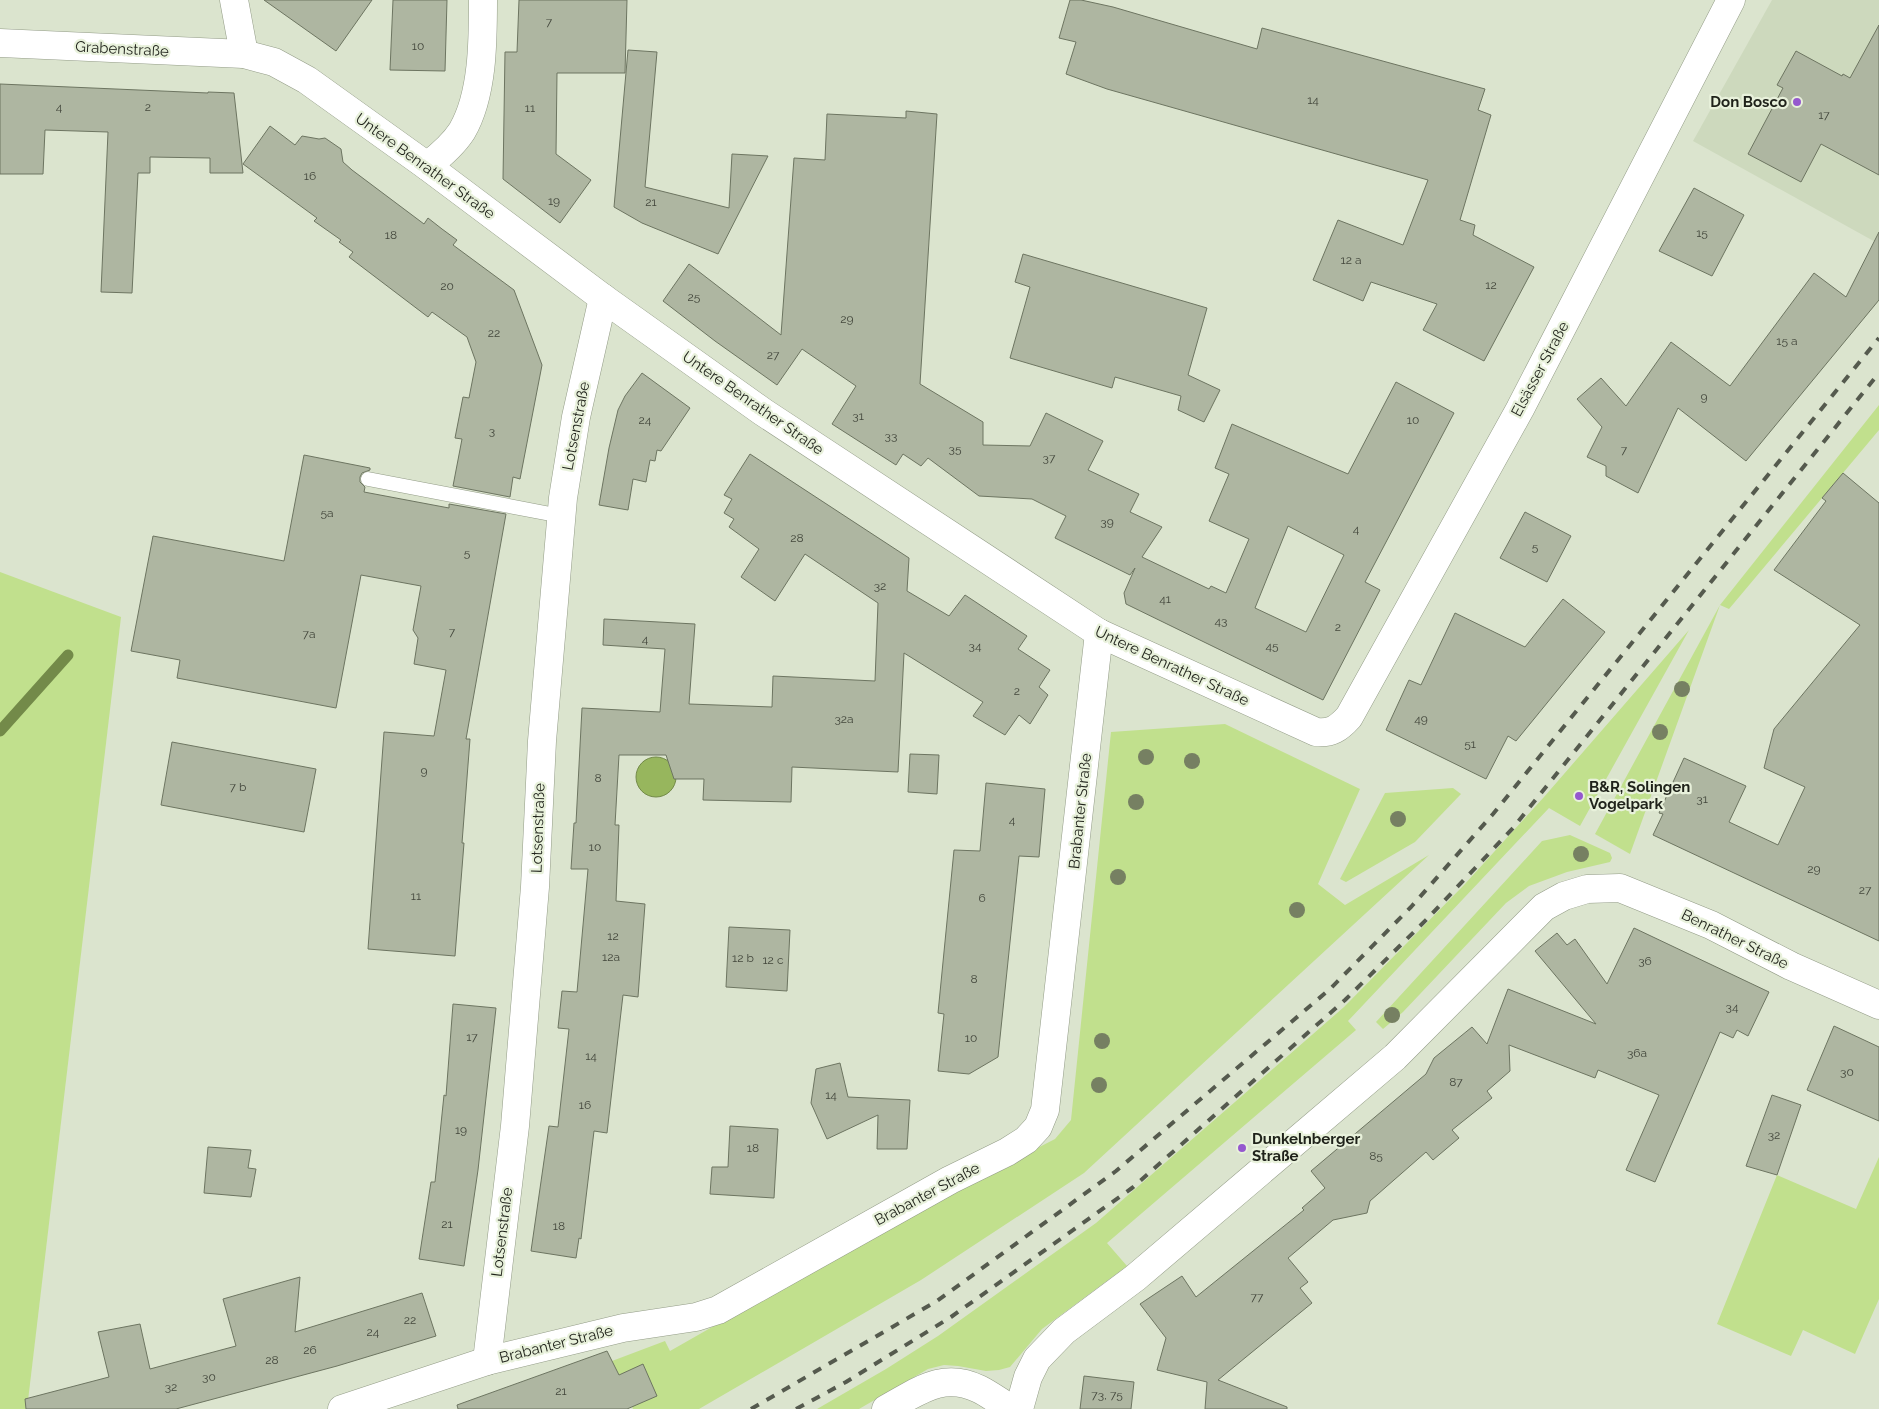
<svg xmlns="http://www.w3.org/2000/svg" width="1879" height="1409" viewBox="0 0 1879 1409" font-family="Raleway,sans-serif">
<style>
.built{fill:#cdd9bd}
.green{fill:#c1e08d}
.water{fill:#97b65d;stroke:#738a49}
.lines{fill:none;stroke-linecap:round;stroke-linejoin:round}
.stream{stroke:#738a49;stroke-width:11}
.building{fill:#aeb6a1;stroke:#6d7561;fill-rule:evenodd}
.lane-casing{stroke:#939c87;stroke-width:15}
.street-casing{stroke:#939c87;stroke-width:29}
.lane{stroke:#fff;stroke-width:14}
.street{stroke:#fff;stroke-width:28}
.rail{stroke:#555a4e;stroke-width:4;stroke-dasharray:9 9;stroke-linecap:butt}
.tree{fill:#768062}
.poi-dot{fill:#9558ce;stroke:#e8f1db;stroke-width:2}
.labels{text-anchor:middle;dominant-baseline:central;stroke-width:4.5;stroke-linejoin:round;paint-order:stroke}
.number-label{font-size:12px;fill:#43473c}
.street-label{font-size:15px;fill:#1f221a;stroke:#e8f1db}
.poi-label{font-size:15px;font-weight:bold;fill:#1f221a;stroke:#e8f1db;text-anchor:start}
</style>
<rect width="100%" height="100%" fill="#dbe4ce"/>
<polygon class="built" points="1772,0 1879,0 1879,244 1693,141"/>
<g class="green">
<polygon points="1879,405 1879,430 1729,609 1720,605 1630,854 1595,834 1720,605"/>
<polygon points="0,572 121,617 27,1409 0,1409"/>
<polygon points="1689,630 1580,826 1549,808 1348,1021 1356,1030 1107,1243 1127,1266 1042,1329 1010,1367 999,1370 986,1371 958,1366 944,1365 928,1369 859,1409 817,1409 886,1369 938,1336 1096,1223 1344,1007 1464,885 1544,797"/>
<polygon points="1225,724 1360,789 1318,884 1345,905 1429,855 1084,1173 921,1280 699,1409 633,1409 612,1361 665,1341 670,1351 925,1206 1055,1139 1071,1120 1111,732"/>
<polygon points="1453,788 1461,794 1415,842 1346,882 1340,879 1385,793"/>
<polygon points="1570,835 1610,853 1612,858 1610,862 1567,872 1529,886 1506,903 1403,1012 1383,1029 1376,1022 1542,841"/>
<polygon points="1879,1157 1879,1299 1855,1354 1803,1330 1791,1356 1717,1324 1777,1175 1856,1209"/>
</g>
<circle class="water" cx="656" cy="777" r="20"/>
<g class="lines">
<polyline class="stream" points="0,731 68,655"/>
</g>
<g class="building">
<polygon points="264,0 372,0 336,51"/>
<polygon points="393,0 447,0 445,71 390,70"/>
<polygon points="519,0 627,0 625,73 557,73 556,154 591,180 560,223 503,179 505,52 517,52"/>
<polygon points="1070,0 1081,0 1113,7 1257,49 1262,28 1485,89 1478,110 1491,115 1460,220 1475,225 1473,235 1534,267 1484,361 1423,330 1437,304 1371,282 1363,301 1313,280 1338,220 1403,245 1428,180 1107,89 1066,74 1076,42 1059,38"/>
<polygon points="1879,25 1879,175 1821,144 1801,182 1748,154 1783,88 1777,85 1796,51 1842,76 1843,74 1850,78"/>
<polygon points="628,50 657,52 645,187 729,208 732,154 768,156 718,254 642,223 614,207"/>
<polygon points="0,84 208,93 208,92 234,93 243,173 210,173 210,158 150,157 150,173 138,173 132,293 101,292 108,132 45,130 43,174 0,174"/>
<path d="M 906,111 L 937,114 L 920,384 L 983,422 L 983,445 L 1030,446 L 1046,413 L 1103,441 L 1088,470 L 1139,494 L 1130,512 L 1162,527 L 1142,557 L 1209,589 L 1211,586 L 1226,593 L 1249,539 L 1209,521 L 1229,474 L 1215,468 L 1232,424 L 1348,474 L 1396,382 L 1454,413 L 1365,582 L 1380,590 L 1323,700 L 1126,604 L 1124,593 L 1135,568 L 1130,575 L 1055,538 L 1066,516 L 1032,499 L 979,496 L 928,458 L 921,466 L 903,454 L 896,465 L 832,424 L 856,386 L 802,349 L 777,385 L 715,341 L 663,301 L 689,264 L 781,335 L 794,158 L 825,160 L 827,114 L 906,118 ZM 1288,526 L 1344,555 L 1306,632 L 1255,608 Z"/>
<polygon points="270,126 295,145 302,136 319,139 325,138 341,149 343,162 352,170 424,224 428,218 442,229 457,240 453,245 514,290 542,365 520,479 513,477 510,497 453,486 462,439 455,438 463,397 469,398 476,362 467,337 432,312 428,317 349,257 353,252 339,242 341,240 314,221 317,218 243,164"/>
<polygon points="1694,188 1744,215 1712,276 1659,251"/>
<polygon points="1879,232 1879,300 1746,461 1678,408 1638,493 1606,476 1606,466 1587,457 1602,427 1577,399 1601,378 1626,406 1671,342 1730,386 1814,273 1846,297"/>
<polygon points="1023,254 1207,308 1188,375 1220,390 1204,422 1178,410 1181,396 1115,377 1112,388 1010,358 1030,287 1015,282"/>
<polygon points="642,373 690,408 661,451 657,450 655,461 650,460 646,482 633,479 628,510 599,505 609,448 618,410 625,396"/>
<polygon points="750,454 909,558 907,591 949,616 965,595 1027,636 1018,649 1050,670 1039,687 1048,695 1030,724 1019,715 1005,735 973,716 983,702 904,653 898,772 792,767 791,802 703,800 704,779 674,779 666,755 619,755 615,825 619,825 616,901 645,904 638,997 623,995 607,1133 594,1131 581,1239 579,1238 576,1258 531,1251 549,1126 558,1127 569,1029 558,1028 562,991 577,992 585,903 588,869 571,869 574,823 576,823 582,708 660,712 665,649 603,645 604,619 695,624 689,704 772,707 773,676 875,681 878,603 805,554 775,601 741,577 759,549 729,527 734,519 724,513 732,499 724,495"/>
<polygon points="304,455 370,468 370,470 362,473 360,477 360,482 365,487 364,492 449,508 449,504 506,514 466,739 470,739 462,843 464,843 455,956 368,949 384,732 434,736 446,670 414,664 418,638 413,630 421,586 361,575 336,708 177,678 180,660 131,651 153,536 284,561"/>
<polygon points="1843,473 1879,503 1879,941 1653,835 1663,814 1659,813 1684,758 1746,786 1729,822 1778,845 1805,787 1764,768 1774,729 1860,625 1774,570 1826,501 1822,498"/>
<polygon points="1525,512 1571,536 1547,582 1500,558"/>
<polygon points="1563,599 1605,632 1516,741 1508,736 1486,779 1386,730 1409,680 1421,685 1455,613 1525,647"/>
<polygon points="172,742 316,769 304,832 161,805"/>
<polygon points="910,754 939,755 937,794 908,792"/>
<polygon points="986,783 1045,789 1039,857 1019,856 998,1057 969,1074 938,1071 944,1014 938,1013 954,850 980,851"/>
<polygon points="729,927 790,930 787,991 726,987"/>
<polygon points="1634,928 1769,992 1748,1036 1737,1030 1733,1038 1720,1032 1655,1182 1626,1170 1659,1095 1598,1070 1595,1078 1509,1045 1510,1071 1487,1091 1492,1098 1452,1130 1459,1138 1433,1160 1426,1152 1370,1201 1367,1213 1333,1220 1288,1258 1308,1282 1300,1288 1312,1303 1218,1380 1287,1407 1287,1409 1205,1409 1207,1382 1157,1370 1166,1338 1140,1304 1182,1276 1196,1297 1304,1210 1302,1208 1325,1188 1311,1171 1426,1074 1434,1058 1472,1027 1487,1044 1508,989 1596,1024 1535,951 1557,933 1567,945 1575,939 1607,984"/>
<polygon points="453,1004 496,1008 478,1170 464,1266 419,1259 431,1182 435,1182 444,1095 446,1096"/>
<polygon points="1834,1026 1879,1047 1879,1121 1807,1090"/>
<polygon points="840,1063 848,1097 910,1100 907,1149 877,1149 878,1115 827,1139 811,1103 816,1069"/>
<polygon points="1772,1095 1801,1105 1777,1175 1746,1166"/>
<polygon points="730,1126 778,1129 774,1198 710,1194 712,1167 728,1167"/>
<polygon points="208,1147 251,1150 248,1168 256,1169 251,1197 204,1193"/>
<polygon points="300,1277 295,1332 422,1293 436,1336 337,1366 176,1409 26,1409 25,1399 109,1377 98,1332 140,1324 150,1369 236,1346 223,1299"/>
<polygon points="607,1351 619,1375 643,1364 657,1396 627,1409 458,1409 457,1405"/>
<polygon points="1084,1376 1134,1382 1131,1409 1080,1409"/>
</g>
<g class="lines">
<defs>
<polyline id="lane" points="368,479 561,516"/>
<g id="street">
<polyline points="234,0 244,54"/>
<path d="M 0,43 L 244,54 L 274,62 L 307,80 L 427,166 L 603,298 L 763,412 L 1099,633 L 1316,732 C 1331,734 1339,728 1349,717 L 1520,409 L 1731,0"/>
<path d="M 427,166 C 440,156 453,145 462,131 C 483,95 483,41 483,0"/>
<polyline points="487,1361 515,1126 535,887 542,741 563,498 576,417 603,298"/>
<polyline points="342,1409 487,1361 623,1328 696,1317 718,1310 950,1180 1007,1152 1026,1140 1038,1127 1045,1110 1099,633"/>
<path d="M 886,1409 C 918,1392 942,1371 979,1389 C 991,1395 1001,1403 1012,1409"/>
<polyline points="1019,1409 1028,1377 1037,1359 1064,1331 1135,1278 1395,1057 1544,907 1564,896 1587,889 1620,888 1711,925 1791,966 1879,1005"/>
</g>
</defs>
<use href="#lane" class="lane-casing"/>
<use href="#street" class="street-casing"/>
<use href="#lane" class="lane"/>
<use href="#street" class="street"/>
<g class="rail">
<polyline points="751,1409 937,1301 1116,1171 1330,989 1411,907 1493,814 1879,338"/>
<polyline points="796,1409 846,1382 951,1317 1132,1188 1345,1000 1427,919 1513,828 1879,373"/>
</g>
</g>
<g class="tree">
<circle cx="1682" cy="689" r="8"/>
<circle cx="1660" cy="732" r="8"/>
<circle cx="1146" cy="757" r="8"/>
<circle cx="1192" cy="761" r="8"/>
<circle cx="1136" cy="802" r="8"/>
<circle cx="1398" cy="819" r="8"/>
<circle cx="1581" cy="854" r="8"/>
<circle cx="1118" cy="877" r="8"/>
<circle cx="1297" cy="910" r="8"/>
<circle cx="1392" cy="1015" r="8"/>
<circle cx="1102" cy="1041" r="8"/>
<circle cx="1099" cy="1085" r="8"/>
</g>
<g class="poi-dot">
<circle cx="1797" cy="102" r="5"/>
<circle cx="1579" cy="796" r="5"/>
<circle cx="1242" cy="1148" r="5"/>
</g>
<g class="labels">
<g class="number-label">
<text x="549" y="22">7</text>
<text x="418" y="46">10</text>
<text x="1313" y="100">14</text>
<text x="59" y="107">4</text>
<text x="148" y="107">2</text>
<text x="530" y="108">11</text>
<text x="1824" y="115">17</text>
<text x="310" y="176">16</text>
<text x="554" y="201">19</text>
<text x="651" y="202">21</text>
<text x="1702" y="233">15</text>
<text x="391" y="235">18</text>
<text x="1351" y="260">12 a</text>
<text x="1491" y="285">12</text>
<text x="447" y="286">20</text>
<text x="694" y="297">25</text>
<text x="847" y="319">29</text>
<text x="494" y="333">22</text>
<text x="1787" y="341">15 a</text>
<text x="773" y="355">27</text>
<text x="1704" y="397">9</text>
<text x="858" y="416">31</text>
<text x="645" y="420">24</text>
<text x="1413" y="420">10</text>
<text x="492" y="431">3</text>
<text x="891" y="436">33</text>
<text x="955" y="449">35</text>
<text x="1624" y="450">7</text>
<text x="1049" y="458">37</text>
<text x="327" y="513">5a</text>
<text x="1107" y="522">39</text>
<text x="1356" y="529">4</text>
<text x="797" y="538">28</text>
<text x="1535" y="547">5</text>
<text x="467" y="553">5</text>
<text x="880" y="586">32</text>
<text x="1165" y="599">41</text>
<text x="1221" y="621">43</text>
<text x="1338" y="627">2</text>
<text x="452" y="632">7</text>
<text x="309" y="634">7a</text>
<text x="645" y="639">4</text>
<text x="975" y="646">34</text>
<text x="1272" y="646">45</text>
<text x="1017" y="691">2</text>
<text x="844" y="719">32a</text>
<text x="1421" y="719">49</text>
<text x="1470" y="744">51</text>
<text x="424" y="771">9</text>
<text x="598" y="778">8</text>
<text x="238" y="787">7 b</text>
<text x="1702" y="799">31</text>
<text x="1012" y="820">4</text>
<text x="595" y="847">10</text>
<text x="1814" y="869">29</text>
<text x="1865" y="890">27</text>
<text x="416" y="896">11</text>
<text x="982" y="898">6</text>
<text x="613" y="936">12</text>
<text x="611" y="957">12a</text>
<text x="743" y="958">12 b</text>
<text x="773" y="960">12 c</text>
<text x="1645" y="961">36</text>
<text x="974" y="979">8</text>
<text x="1732" y="1007">34</text>
<text x="472" y="1037">17</text>
<text x="971" y="1038">10</text>
<text x="1637" y="1053">36a</text>
<text x="591" y="1056">14</text>
<text x="1847" y="1072">30</text>
<text x="1456" y="1082">87</text>
<text x="831" y="1095">14</text>
<text x="585" y="1105">16</text>
<text x="461" y="1130">19</text>
<text x="1774" y="1135">32</text>
<text x="753" y="1148">18</text>
<text x="1376" y="1156">85</text>
<text x="447" y="1224">21</text>
<text x="559" y="1226">18</text>
<text x="1257" y="1297">77</text>
<text x="410" y="1320">22</text>
<text x="373" y="1332">24</text>
<text x="310" y="1350">26</text>
<text x="272" y="1360">28</text>
<text x="209" y="1377">30</text>
<text x="171" y="1387">32</text>
<text x="561" y="1391">21</text>
<text x="1107" y="1395">73, 75</text>
</g>
<g class="street-label">
<text transform="translate(122 49) rotate(3)">Grabenstraße</text>
<text transform="translate(425 166) rotate(36)">Untere Benrather Straße</text>
<text transform="translate(1540 369) rotate(-62)">Elsässer Straße</text>
<text transform="translate(753 403) rotate(35)">Untere Benrather Straße</text>
<text transform="translate(576 426) rotate(-79)">Lotsenstraße</text>
<text transform="translate(1172 666) rotate(25)">Untere Benrather Straße</text>
<text transform="translate(1080 811) rotate(-84)">Brabanter Straße</text>
<text transform="translate(538 828) rotate(-88)">Lotsenstraße</text>
<text transform="translate(1735 939) rotate(26)">Benrather Straße</text>
<text transform="translate(927 1194) rotate(-28)">Brabanter Straße</text>
<text transform="translate(502 1232) rotate(-83)">Lotsenstraße</text>
<text transform="translate(556 1344) rotate(-14)">Brabanter Straße</text>
</g>
<g class="poi-label">
<text x="1787" y="102" text-anchor="end">Don Bosco</text>
<text x="1589" y="787">B&amp;R, Solingen<tspan x="1589" dy="17">Vogelpark</tspan></text>
<text x="1252" y="1139">Dunkelnberger<tspan x="1252" dy="17">Straße</tspan></text>
</g>
</g>
</svg>
